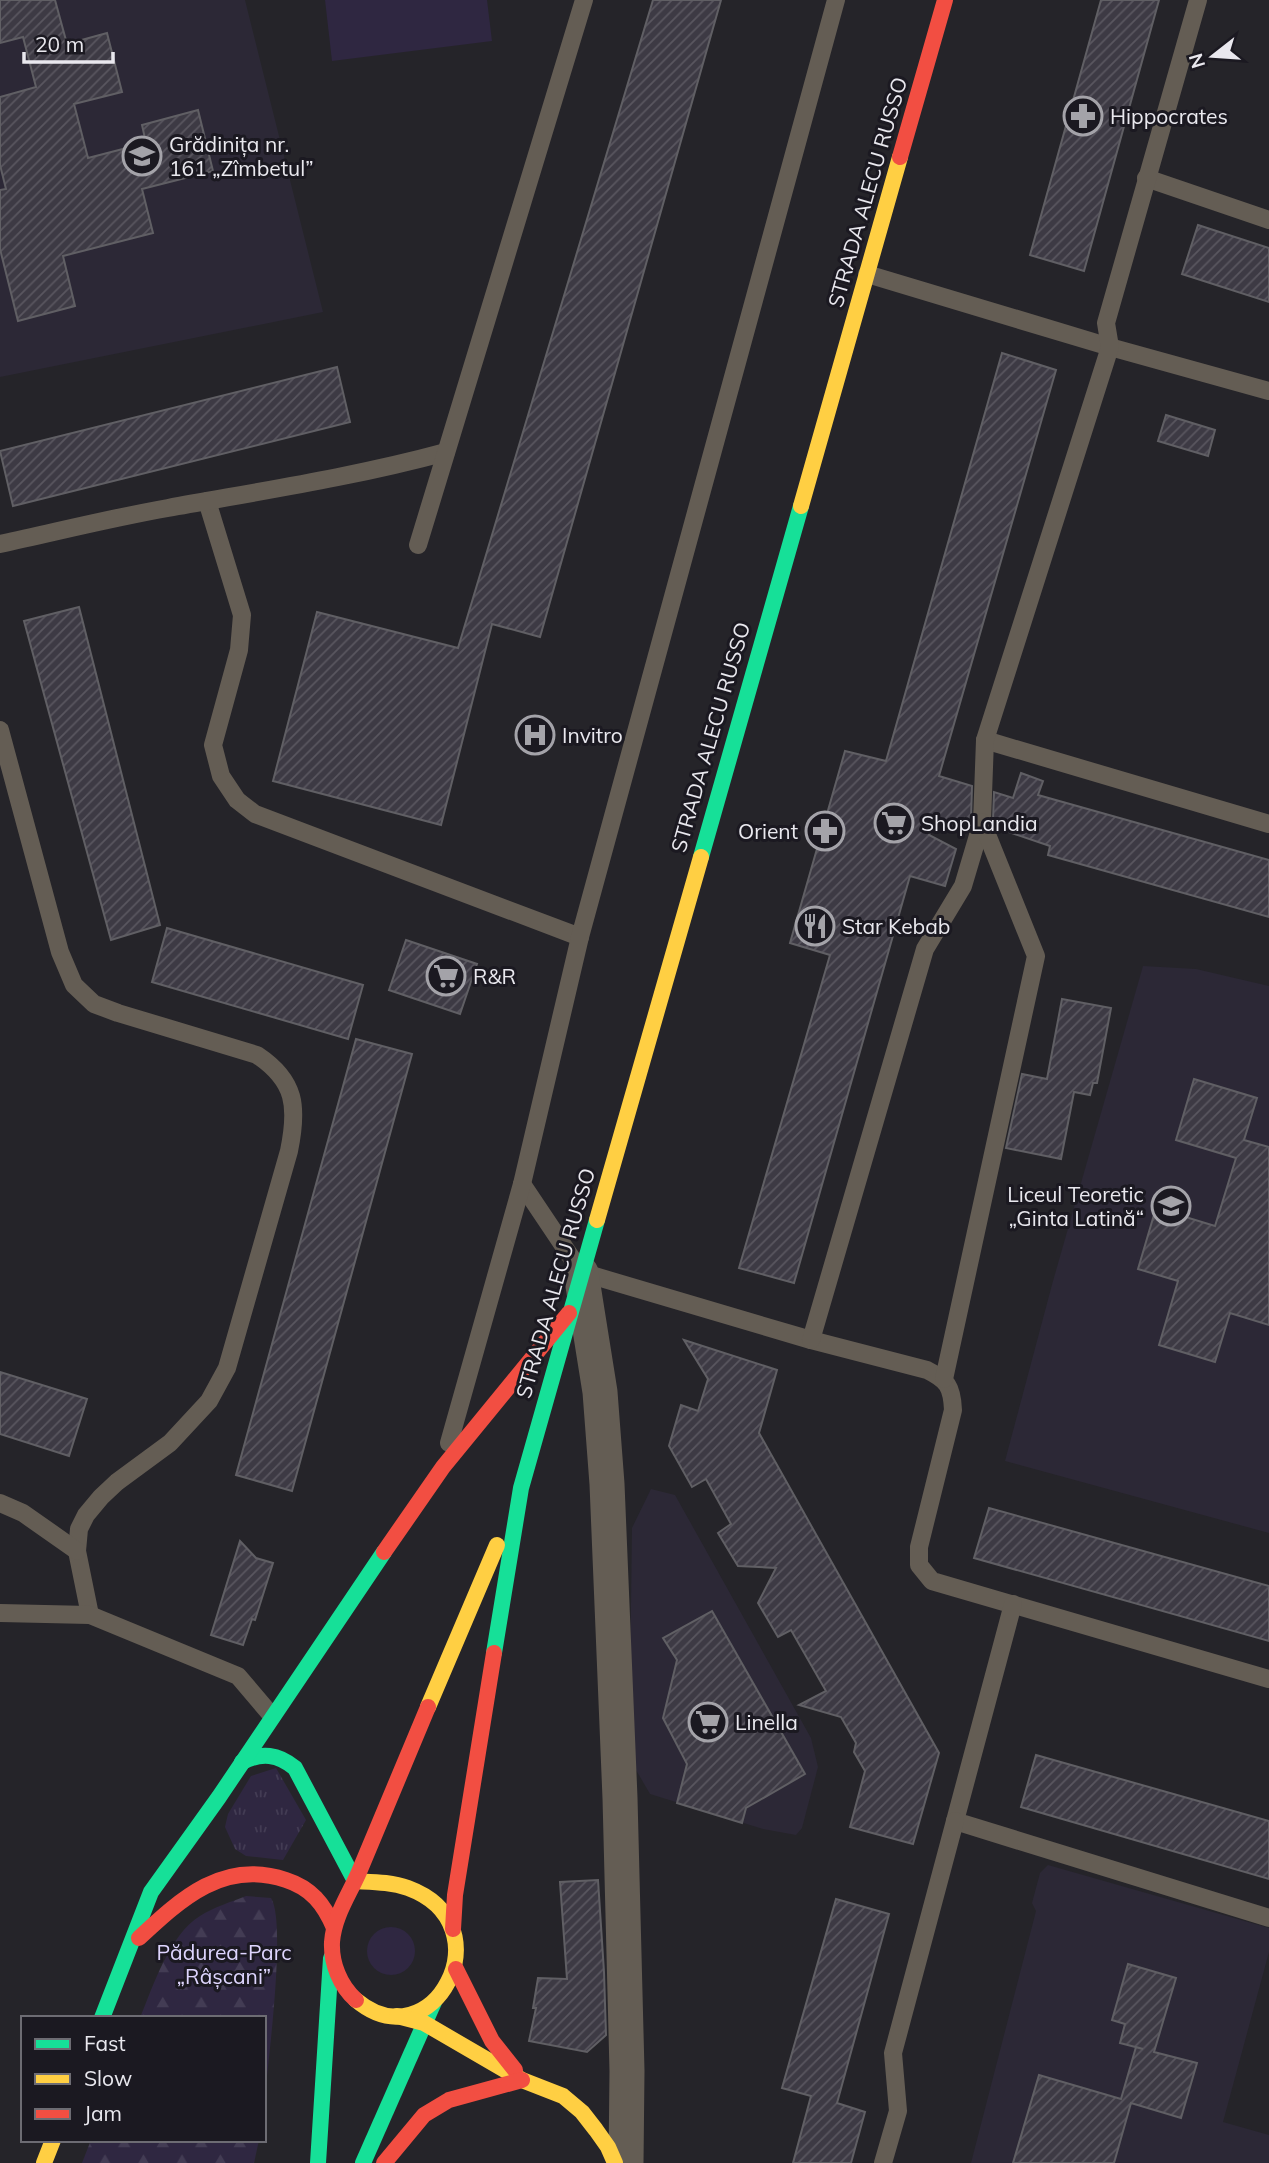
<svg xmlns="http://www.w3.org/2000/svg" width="1269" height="2163" viewBox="0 0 1269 2163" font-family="Mulish,sans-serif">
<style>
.built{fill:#2c2836}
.grass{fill:url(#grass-tufts)}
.forest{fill:url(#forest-firs)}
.green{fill:#2f2741}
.building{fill:url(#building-hatch);stroke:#605f64;stroke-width:2}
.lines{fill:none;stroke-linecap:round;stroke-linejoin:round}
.lane{stroke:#645d54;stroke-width:18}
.street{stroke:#645d54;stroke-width:35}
.fast{stroke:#16e098;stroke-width:16}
.slow{stroke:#ffcf43;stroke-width:16}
.jam{stroke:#f24e42;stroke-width:16}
.labels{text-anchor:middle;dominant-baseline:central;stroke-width:6;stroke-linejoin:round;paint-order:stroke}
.poi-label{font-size:21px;fill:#e9e8ee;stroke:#1b1921;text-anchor:start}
.street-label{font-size:21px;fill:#e9e8ee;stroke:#1b1921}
.park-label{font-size:21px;fill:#ded5fe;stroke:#1b1921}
</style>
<defs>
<pattern id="grass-tufts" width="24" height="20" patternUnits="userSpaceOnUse" patternTransform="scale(1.75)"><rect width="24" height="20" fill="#2f2741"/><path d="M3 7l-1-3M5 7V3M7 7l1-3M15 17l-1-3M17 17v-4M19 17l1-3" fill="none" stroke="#433c54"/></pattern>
<pattern id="forest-firs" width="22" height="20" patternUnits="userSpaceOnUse" patternTransform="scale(1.75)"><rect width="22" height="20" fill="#2f2741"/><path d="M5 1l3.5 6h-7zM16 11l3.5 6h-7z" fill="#433c54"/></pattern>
<pattern id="building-hatch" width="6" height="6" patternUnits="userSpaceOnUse" patternTransform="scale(1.75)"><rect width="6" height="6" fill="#3d3a44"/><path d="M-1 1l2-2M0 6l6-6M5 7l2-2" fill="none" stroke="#59565f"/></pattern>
</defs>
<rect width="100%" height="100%" fill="#252429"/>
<g class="built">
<polygon points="0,0 245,0 323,312 0,377"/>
<polygon points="1143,966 1196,969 1269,986 1269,1533 1005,1461 1053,1281"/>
<polygon points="651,1489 675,1495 811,1738 818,1767 802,1828 796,1835 763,1829 650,1794 629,1758 632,1528"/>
<polygon points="1048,1865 1269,1928 1269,1952 1223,2122 1269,2135 1269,2163 971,2163 1036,1911 1032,1903 1040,1873"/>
</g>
<polygon class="grass" points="276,1768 306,1820 283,1860 246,1856 235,1849 225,1827 228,1814 251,1776"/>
<g class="forest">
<path d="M 246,1896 L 271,1898 C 287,1923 267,2069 264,2106 L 264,2018 L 140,2018 C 153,1986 170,1934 200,1916 C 214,1907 231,1902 246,1896 Z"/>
<polygon points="91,2140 259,2140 254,2163 82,2163"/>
</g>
<g class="green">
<polygon points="325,0 487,0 492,41 332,61"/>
<circle cx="391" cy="1951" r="24"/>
</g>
<g class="building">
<polygon points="0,0 55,0 67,44 107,33 122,92 74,104 88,158 146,143 142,125 198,110 213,171 142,189 153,233 63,256 75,306 18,321 0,249 0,190 6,189 0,165 0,97 36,87 23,37 0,43"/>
<polygon points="653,0 721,0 540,637 492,624 441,825 273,781 317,612 458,648"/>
<polygon points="1101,0 1159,0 1084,271 1030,255"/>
<polygon points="1198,225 1269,248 1269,302 1182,274"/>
<polygon points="1002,353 1056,370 939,776 972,786 971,819 965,818 961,830 934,822 929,835 956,849 945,886 910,876 794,1283 739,1268 830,955 790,943 845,751 886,761"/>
<polygon points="337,367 350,422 13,506 0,451"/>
<polygon points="1166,415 1215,430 1208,456 1158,441"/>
<polygon points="79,607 160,925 111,940 24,621"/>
<polygon points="1021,773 1043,781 1038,795 1269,860 1269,917 1048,855 1050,846 997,828 993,820 994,792 1013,798"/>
<polygon points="167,928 363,985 348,1039 152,982"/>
<polygon points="406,940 477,964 460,1014 389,990"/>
<polygon points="1062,999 1111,1008 1097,1083 1093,1083 1090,1095 1074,1092 1061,1159 1006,1148 1022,1074 1047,1079"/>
<polygon points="356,1039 412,1054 292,1491 236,1475"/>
<polygon points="1194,1079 1257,1098 1244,1140 1269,1147 1269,1325 1230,1313 1215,1362 1159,1345 1178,1281 1138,1269 1156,1208 1215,1226 1236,1158 1176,1140"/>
<polygon points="684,1340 777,1370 759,1433 939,1753 913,1844 850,1827 865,1771 854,1752 856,1743 841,1717 799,1705 826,1691 791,1630 778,1637 758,1603 776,1568 738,1566 718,1533 731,1524 706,1479 692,1487 669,1446 681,1405 698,1411 708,1379"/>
<polygon points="0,1372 87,1399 69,1456 0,1434"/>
<polygon points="989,1508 1269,1586 1269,1641 974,1558"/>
<polygon points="240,1541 256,1558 273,1563 255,1620 252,1619 243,1645 211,1635"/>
<polygon points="712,1611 805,1774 746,1808 742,1823 677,1803 687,1764 663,1718 677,1660 663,1638"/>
<polygon points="1036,1755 1269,1821 1269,1879 1021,1807"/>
<polygon points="598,1880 604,1972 606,2035 587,2052 529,2041 536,2008 533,2008 538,1978 567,1979 560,1882"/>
<polygon points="836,1899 889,1914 837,2103 865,2112 851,2163 793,2163 811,2096 782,2088"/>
<polygon points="1128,1964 1176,1978 1154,2052 1197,2063 1181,2118 1131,2103 1114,2163 1013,2163 1039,2075 1121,2099 1136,2047 1143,2049 1120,2043 1125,2024 1112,2020"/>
</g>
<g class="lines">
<g class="lane">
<polyline points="1146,178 1269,220"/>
<polyline points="867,274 1110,347 1269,391"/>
<polyline points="207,501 242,615 239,650 213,745 221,776 237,800 255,814 580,937"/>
<path d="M 0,544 C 56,532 111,518 168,508 C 261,491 354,477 446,452"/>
<polyline points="418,545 584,0"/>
<path d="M 0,730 L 60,952 L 74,985 L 94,1004 L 118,1013 L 257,1055 C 296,1081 298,1107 289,1151 L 227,1368 L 209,1401 L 170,1443 L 117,1482 L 101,1497 L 86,1515 L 79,1529 L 77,1551 L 90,1615"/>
<polyline points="985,740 1269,824"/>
<path d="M 522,1184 L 581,1272 L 811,1340 L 927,1370 C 947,1380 952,1386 953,1410 L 919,1547 L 919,1565 L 932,1581 L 1269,1679"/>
<polyline points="811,1340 925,949 963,886 982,822 985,740 1110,347 1106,323 1198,0"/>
<polyline points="944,1379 1036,956 982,822"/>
<polyline points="449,1443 522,1184 580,937 836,0"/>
<polyline points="0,1503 23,1513 77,1551"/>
<polyline points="1013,1604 955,1821 1269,1918"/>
<polyline points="0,1613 90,1615 238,1676 272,1716"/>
<polyline points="883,2163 898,2111 893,2053 955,1821"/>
</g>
<polyline class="street" points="581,1273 600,1392 607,1484 620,1798 627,2071 626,2163"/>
<g class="fast">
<polyline points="701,857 801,506"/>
<polyline points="494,1653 521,1488 597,1220"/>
<path d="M 242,1762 C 262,1752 278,1754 295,1768 L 355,1881"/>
<polyline points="102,2018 151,1892 219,1797 384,1552"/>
<polyline points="318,2163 331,1958"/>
<polyline points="363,2163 434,2002"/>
</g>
<g class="slow">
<polyline points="801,506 900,157"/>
<polyline points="597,1220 701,857"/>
<polyline points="428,1707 497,1545"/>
<path d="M 355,1881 C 373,1882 391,1882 408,1888 C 508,1925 432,2064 356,2000"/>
<polyline points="397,2016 424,2023 522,2080 563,2096 582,2112 596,2130 608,2147 615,2163"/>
<polyline points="44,2163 53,2140"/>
</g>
<g class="jam">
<polyline points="900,157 945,0"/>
<polyline points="384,1552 443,1467 569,1313"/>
<polyline points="453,1929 455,1895 494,1653"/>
<path d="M 139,1938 C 182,1898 224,1859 286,1880 C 311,1888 324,1904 334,1928"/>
<polyline points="456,1969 492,2041 515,2070"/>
<path d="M 356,2000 C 340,1986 331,1963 332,1942 C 334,1916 349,1895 359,1872 C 382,1817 405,1762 428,1707"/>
<polyline points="384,2163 424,2115 449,2100 522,2080"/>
</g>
</g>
<defs>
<symbol id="pharmacy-ring" viewBox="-11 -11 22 22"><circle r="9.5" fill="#1b1921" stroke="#a4a3a9" stroke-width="1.5"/><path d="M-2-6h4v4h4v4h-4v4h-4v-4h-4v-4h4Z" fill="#a4a3a9"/></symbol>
<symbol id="school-ring" viewBox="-11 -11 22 22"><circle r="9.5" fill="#1b1921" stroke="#a4a3a9" stroke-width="1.5"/><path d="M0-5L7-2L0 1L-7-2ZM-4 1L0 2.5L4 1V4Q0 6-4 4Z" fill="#a4a3a9"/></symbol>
<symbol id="hospital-ring" viewBox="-11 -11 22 22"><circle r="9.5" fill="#1b1921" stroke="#a4a3a9" stroke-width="1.5"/><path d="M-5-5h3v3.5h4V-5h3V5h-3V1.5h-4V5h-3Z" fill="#a4a3a9"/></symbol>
<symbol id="supermarket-ring" viewBox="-11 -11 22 22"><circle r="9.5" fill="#1b1921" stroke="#a4a3a9" stroke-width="1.5"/><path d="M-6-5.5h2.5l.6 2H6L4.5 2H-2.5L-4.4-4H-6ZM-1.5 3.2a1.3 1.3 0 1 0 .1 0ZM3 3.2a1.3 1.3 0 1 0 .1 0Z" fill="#a4a3a9"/></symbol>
<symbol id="restaurant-ring" viewBox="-11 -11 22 22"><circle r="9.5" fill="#1b1921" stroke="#a4a3a9" stroke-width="1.5"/><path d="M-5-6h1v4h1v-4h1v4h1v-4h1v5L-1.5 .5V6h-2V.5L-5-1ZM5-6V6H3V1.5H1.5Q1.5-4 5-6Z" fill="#a4a3a9"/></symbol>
</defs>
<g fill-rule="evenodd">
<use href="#pharmacy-ring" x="1061" y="94" width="44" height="44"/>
<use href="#school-ring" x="120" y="134" width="44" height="44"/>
<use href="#hospital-ring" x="513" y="713" width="44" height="44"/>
<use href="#supermarket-ring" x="872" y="801" width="44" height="44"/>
<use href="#pharmacy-ring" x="803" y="809" width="44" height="44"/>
<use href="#restaurant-ring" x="793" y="904" width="44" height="44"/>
<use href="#supermarket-ring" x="424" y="954" width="44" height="44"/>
<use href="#school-ring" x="1149" y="1184" width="44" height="44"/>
<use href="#supermarket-ring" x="686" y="1700" width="44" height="44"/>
</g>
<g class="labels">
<g class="poi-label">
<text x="1110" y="116">Hippocrates</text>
<text x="169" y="144">Grădinița nr.<tspan x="169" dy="24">161 „Zîmbetul”</tspan></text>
<text x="562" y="735">Invitro</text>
<text x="921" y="823">ShopLandia</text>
<text x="798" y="831" text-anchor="end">Orient</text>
<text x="842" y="926">Star Kebab</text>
<text x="473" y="976">R&amp;R</text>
<text x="1144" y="1194" text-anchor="end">Liceul Teoretic<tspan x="1144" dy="24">„Ginta Latină“</tspan></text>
<text x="735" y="1722">Linella</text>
</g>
<g class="street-label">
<text transform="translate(867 192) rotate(-74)">STRADA ALECU RUSSO</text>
<text transform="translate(710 737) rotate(-74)">STRADA ALECU RUSSO</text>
<text transform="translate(555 1283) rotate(-74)">STRADA ALECU RUSSO</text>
</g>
<g class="park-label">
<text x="224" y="1952">Pădurea-Parc<tspan x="224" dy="24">„Râșcani”</tspan></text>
</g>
</g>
<rect x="21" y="2016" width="245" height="126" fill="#1b1921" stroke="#6d6c73" stroke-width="2"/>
<rect x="35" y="2039" width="35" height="10" fill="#16e098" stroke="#6d6c73" stroke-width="2"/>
<text x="84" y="2051" font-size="21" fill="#e9e8ee">Fast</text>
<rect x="35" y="2074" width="35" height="10" fill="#ffcf43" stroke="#6d6c73" stroke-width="2"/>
<text x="84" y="2086" font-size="21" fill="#e9e8ee">Slow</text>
<rect x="35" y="2109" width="35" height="10" fill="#f24e42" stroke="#6d6c73" stroke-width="2"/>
<text x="84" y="2121" font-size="21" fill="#e9e8ee">Jam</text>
<g transform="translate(1213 56) rotate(253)" stroke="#1b1921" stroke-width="5" paint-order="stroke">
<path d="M0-5L12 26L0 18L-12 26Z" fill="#e9e8ee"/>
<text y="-10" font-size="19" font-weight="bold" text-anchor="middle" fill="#e9e8ee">N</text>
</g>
<path d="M24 52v10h89v-10" fill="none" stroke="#e9e8ee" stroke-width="3.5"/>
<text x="35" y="52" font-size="21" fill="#e9e8ee" stroke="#1b1921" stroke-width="5" paint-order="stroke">20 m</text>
</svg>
